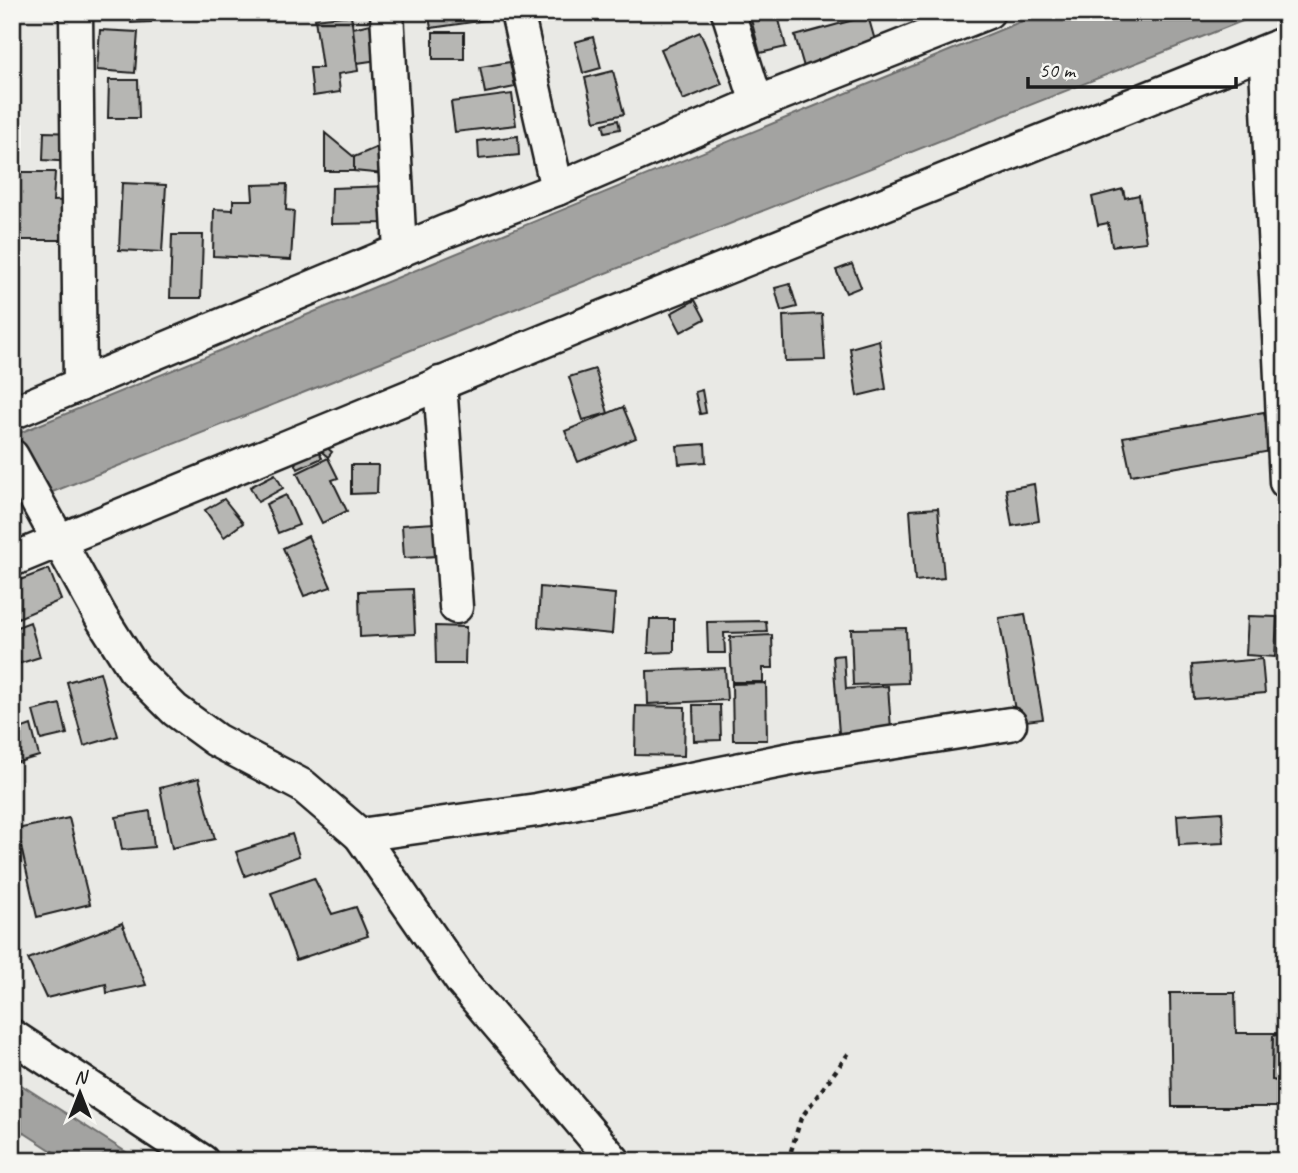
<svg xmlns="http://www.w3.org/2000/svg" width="1298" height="1173" viewBox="0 0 1298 1173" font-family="Caveat,sans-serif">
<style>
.water{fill:#a3a3a1;stroke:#6d6d6c;stroke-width:2}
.building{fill:#b6b6b3;stroke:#1c1c1c;stroke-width:2}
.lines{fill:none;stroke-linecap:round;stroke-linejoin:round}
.minor-casing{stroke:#1c1c1c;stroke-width:37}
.path{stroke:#1c1c1c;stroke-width:4.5;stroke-dasharray:5 5;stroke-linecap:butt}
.minor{stroke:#f6f6f2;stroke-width:32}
</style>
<rect width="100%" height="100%" fill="#e9e9e5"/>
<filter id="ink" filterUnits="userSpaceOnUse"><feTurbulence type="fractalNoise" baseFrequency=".0143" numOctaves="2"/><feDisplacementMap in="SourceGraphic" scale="14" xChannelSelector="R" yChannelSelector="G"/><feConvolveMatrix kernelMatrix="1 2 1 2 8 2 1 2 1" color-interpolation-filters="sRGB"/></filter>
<g filter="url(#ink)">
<g class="water">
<polygon points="1044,12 1265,12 12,508 12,436"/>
<polygon points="12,1079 140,1161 68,1161 12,1125"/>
</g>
<g class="building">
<polygon points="130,12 150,12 151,22 131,23"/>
<polygon points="428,12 507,12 507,17 431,28"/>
<polygon points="749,12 777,12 786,47 760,53"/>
<polygon points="351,15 358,71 338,74 340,92 313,96 310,68 322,68 315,19"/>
<polygon points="868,16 876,44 804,67 795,36"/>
<polygon points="370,24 372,34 383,33 385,59 357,63 353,28"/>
<polygon points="100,30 138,32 135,73 97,70"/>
<rect x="433" y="32" width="31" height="27"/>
<polygon points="700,32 722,84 683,100 661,49"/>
<polygon points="593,37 601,68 583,73 575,42"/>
<polygon points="510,62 515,87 485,93 480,67"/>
<polygon points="613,71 624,114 595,121 585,78"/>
<polygon points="109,80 138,80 139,118 108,118"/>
<polygon points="512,94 516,125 455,132 451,102"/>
<polygon points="618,120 620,129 605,132 603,124"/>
<polygon points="44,132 78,133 72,162 43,160"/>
<polygon points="325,133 354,157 354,171 325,171"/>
<polygon points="518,136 519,155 479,159 478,141"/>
<polygon points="387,143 384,174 354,171 354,157"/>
<polygon points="12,172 55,172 53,201 78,200 71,240 12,240"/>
<polygon points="122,183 166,185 162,252 119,250"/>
<polygon points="287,184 286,210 294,211 291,260 213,256 214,209 233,210 233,200 253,200 252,185"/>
<polygon points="389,186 387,223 331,224 332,188"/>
<polygon points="1123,189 1125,198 1139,195 1146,242 1112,246 1108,223 1098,225 1092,197"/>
<polygon points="172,235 203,235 201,298 170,298"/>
<polygon points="852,264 861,287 846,293 836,270"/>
<polygon points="790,284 797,307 781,311 775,288"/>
<polygon points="695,300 705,319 681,332 671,313"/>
<polygon points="822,314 825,360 785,361 783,316"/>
<polygon points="879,340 886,389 857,396 850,348"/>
<polygon points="595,369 608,413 583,420 569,377"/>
<polygon points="702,390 706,413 700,414 695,392"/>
<polygon points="623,407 636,438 578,462 565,431"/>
<polygon points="1264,412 1271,451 1131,475 1123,437"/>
<polygon points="705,444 706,462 679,464 677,446"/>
<polygon points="316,446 322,458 298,469 292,456"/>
<polygon points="326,447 332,452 328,457 322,452"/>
<polygon points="328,458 338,478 332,480 347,511 322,523 297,473"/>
<polygon points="351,465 378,465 377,493 351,494"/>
<polygon points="275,474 283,488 258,502 250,487"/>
<polygon points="1034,484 1039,521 1012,526 1006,489"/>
<polygon points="286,495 299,525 278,533 266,504"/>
<polygon points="224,499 243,523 224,537 205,510"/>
<polygon points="938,508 944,578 915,581 910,510"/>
<polygon points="435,523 437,556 404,558 402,525"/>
<polygon points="308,536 331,587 304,596 283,548"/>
<polygon points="49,569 61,600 18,618 12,604 12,583"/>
<polygon points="540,587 615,594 612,634 538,627"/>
<polygon points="413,589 415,634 360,637 359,591"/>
<polygon points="1025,614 1043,719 1017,722 999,618"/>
<polygon points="1248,616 1277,617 1275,657 1246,655"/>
<polygon points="650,619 674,619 674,652 648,653"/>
<polygon points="766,621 767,632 724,633 725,653 708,653 707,622"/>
<polygon points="30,622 40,657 12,666 12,629"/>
<polygon points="435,626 466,627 465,664 436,664"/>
<polygon points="906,628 908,683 853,685 851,629"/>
<polygon points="772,635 773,668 763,668 763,682 732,682 730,637"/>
<polygon points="844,655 846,689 888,686 891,729 839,733 833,656"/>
<polygon points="1262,659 1265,693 1194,699 1192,665"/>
<polygon points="725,668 727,700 648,704 647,671"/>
<polygon points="100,672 118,736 84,746 67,682"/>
<polygon points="766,683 767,740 733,740 732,684"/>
<polygon points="60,704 67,734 41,740 33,711"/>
<polygon points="693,705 720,705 721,740 694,741"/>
<polygon points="636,706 685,707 684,756 635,755"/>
<polygon points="31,725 39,756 12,764 12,732"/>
<polygon points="199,778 215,839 172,848 160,788"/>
<polygon points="150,811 154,847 122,850 116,817"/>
<polygon points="1222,812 1224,843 1179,845 1177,815"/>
<polygon points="69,818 90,904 37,917 17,829"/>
<polygon points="292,834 299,856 245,876 236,852"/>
<polygon points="314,878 332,914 356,907 368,936 296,960 271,893"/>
<polygon points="122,923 146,985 107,993 106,984 46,998 28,959"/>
<polygon points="1170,993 1235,993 1236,1033 1278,1033 1273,1036 1272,1080 1278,1081 1277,1107 1172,1107"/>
<polygon points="1286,1032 1286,1106 1279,1106 1278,1081 1272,1080 1273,1036"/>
</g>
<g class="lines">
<defs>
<g id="minor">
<polyline points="387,12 400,251"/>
<polyline points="517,12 557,189"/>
<polyline points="728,12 757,103"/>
<polyline points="76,14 80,385"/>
<polyline points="1278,46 1266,66 1286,482"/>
<polyline points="440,383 456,607"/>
<polyline points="12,413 444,232 557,189 757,103 988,12"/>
<polyline points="12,456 101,617 134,669 175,710 216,740 303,786 360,835 462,982 614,1161"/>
<polyline points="12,560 578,327 1286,43"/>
<polyline points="360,835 537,810 801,757 1010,724"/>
<polyline points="12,1036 202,1161"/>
</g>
</defs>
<use href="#minor" class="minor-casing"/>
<polyline class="path" points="788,1161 801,1118 851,1050"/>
<use href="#minor" class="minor"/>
</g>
</g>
<rect width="1298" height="1173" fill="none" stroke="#f6f6f2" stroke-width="42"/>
<rect x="21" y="21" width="1256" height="1131" fill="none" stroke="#1c1c1c" stroke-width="2.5" filter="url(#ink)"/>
<g transform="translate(80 1093)" stroke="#f6f6f2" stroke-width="5" paint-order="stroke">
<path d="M0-5L12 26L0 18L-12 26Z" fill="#1c1c1c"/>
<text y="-10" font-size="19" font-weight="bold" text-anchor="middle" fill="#1c1c1c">N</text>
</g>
<path d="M1028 77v10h208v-10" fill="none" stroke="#1c1c1c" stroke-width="3.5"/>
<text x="1039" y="77" font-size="21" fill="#1c1c1c" stroke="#f6f6f2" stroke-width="5" paint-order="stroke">50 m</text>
</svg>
